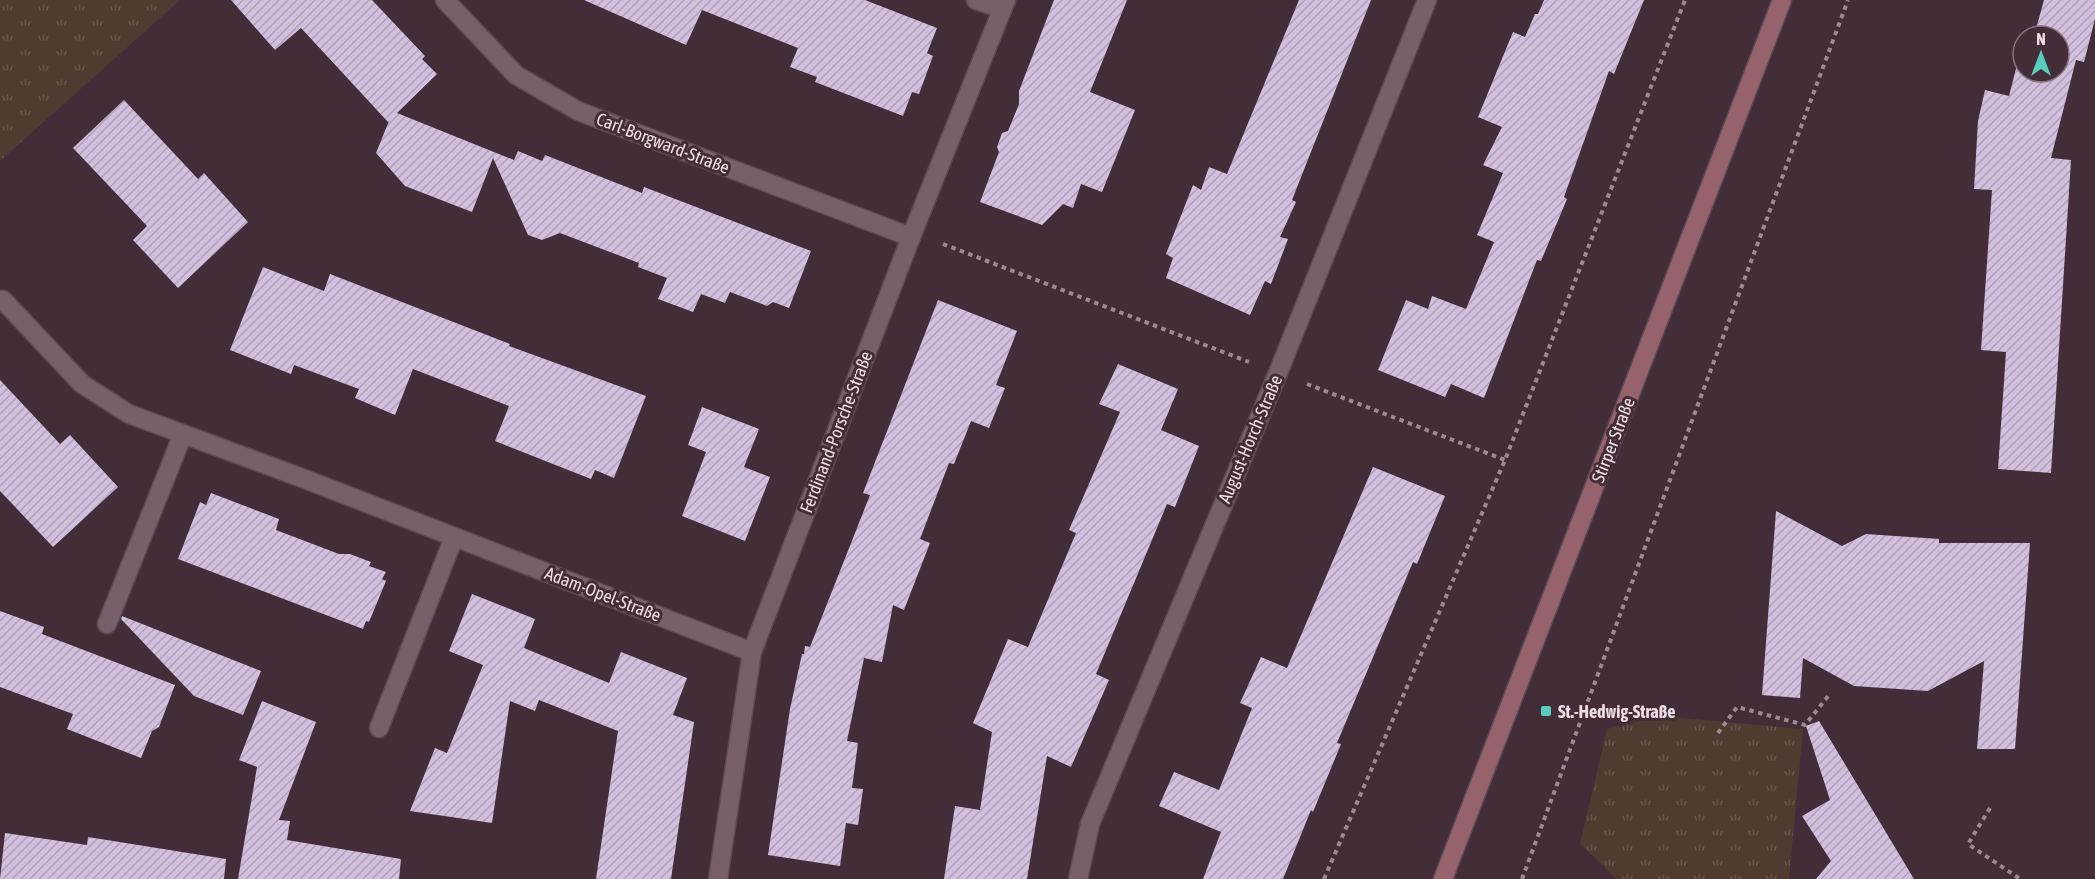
<svg xmlns="http://www.w3.org/2000/svg" width="2095" height="879" viewBox="0 0 2095 879" font-family="'Asap Condensed',sans-serif">
<style>
.grass{fill:url(#grass-tufts)}
.building{fill:url(#building-hatch)}
.lines{fill:none;stroke-linecap:round;stroke-linejoin:round}
.street-casing{stroke:#5c4953;stroke-width:21}
.secondary-casing{stroke:#5c4953;stroke-width:21}
.path{stroke:#9c8a92;stroke-width:4;stroke-dasharray:4.5 4.5;stroke-linecap:butt}
.street{stroke:#775f6b;stroke-width:18}
.secondary{stroke:#96636d;stroke-width:18}
.poi-dot{fill:#5acebd;stroke:#432d38;stroke-width:2}
.labels{text-anchor:middle;dominant-baseline:central;stroke-width:6;stroke-linejoin:round;paint-order:stroke}
.street-label{font-size:18px;fill:#ecdde4;stroke:#432d38}
.poi-label{font-size:18px;font-weight:bold;fill:#ecdde4;stroke:#432d38;text-anchor:start}
</style>
<defs>
<pattern id="grass-tufts" width="24" height="20" patternUnits="userSpaceOnUse" patternTransform="scale(1.5)"><rect width="24" height="20" fill="#503b30"/><path d="M3 7l-1-3M5 7V3M7 7l1-3M15 17l-1-3M17 17v-4M19 17l1-3" fill="none" stroke="#69574e"/></pattern>
<pattern id="building-hatch" width="6" height="6" patternUnits="userSpaceOnUse" patternTransform="scale(1.5)"><rect width="6" height="6" fill="#d2bfdd"/><path d="M-1 1l2-2M0 6l6-6M5 7l2-2" fill="none" stroke="#afa0b7"/></pattern>
</defs>
<rect width="100%" height="100%" fill="#432d38"/>
<g class="grass">
<polygon points="0,0 180,0 0,161"/>
<polygon points="1661,716 1803,729 1789,879 1617,879 1580,844 1607,729"/>
</g>
<g class="building">
<polygon points="231,0 372,0 425,56 422,59 437,74 397,113 514,160 518,151 542,161 545,155 642,193 644,187 811,251 789,308 773,302 767,306 730,292 725,303 701,294 693,312 658,299 667,278 638,267 639,263 560,233 542,240 528,235 493,158 472,212 405,186 376,153 389,121 388,122 301,28 275,50"/>
<polygon points="584,0 865,0 937,28 927,53 933,56 919,94 912,92 903,116 815,82 817,77 790,67 798,48 702,10 686,45"/>
<polygon points="1054,0 1127,0 1090,92 1135,110 1102,192 1081,184 1073,208 1063,204 1042,225 980,202 999,152 997,147 1002,133 1008,131 1019,104 1019,91"/>
<polygon points="1299,0 1371,0 1292,200 1296,202 1280,237 1288,239 1271,284 1265,281 1250,315 1166,278 1173,258 1166,254 1193,185 1201,190 1209,167 1227,174"/>
<polygon points="1544,0 1644,0 1614,74 1609,71 1564,197 1567,199 1541,261 1537,260 1484,398 1451,384 1445,397 1378,370 1406,300 1428,309 1432,296 1466,309 1494,242 1477,235 1503,173 1483,165 1502,127 1478,117 1513,32 1525,37 1535,14 1538,14"/>
<polygon points="2044,0 2095,0 2095,19 2084,62 2076,60 2051,158 2071,160 2051,473 1998,469 2006,352 1981,350 1992,190 1974,189 1978,121 1985,90 2009,96 2022,45 2023,72 2059,72 2059,36 2034,36"/>
<polygon points="124,100 198,179 204,173 248,222 178,288 133,240 147,226 73,148"/>
<polygon points="263,267 324,291 330,274 510,344 509,346 646,396 614,478 595,470 591,479 495,441 509,406 413,369 395,415 355,398 359,389 294,365 291,374 230,350"/>
<polygon points="938,300 1017,331 996,385 1005,388 989,428 971,421 954,464 949,463 920,539 930,543 904,610 893,605 882,662 864,658 847,741 858,743 852,788 863,789 858,825 846,823 840,866 768,855 790,709 802,654 804,654 805,646 810,647 870,495 863,493"/>
<polygon points="1118,364 1178,389 1161,430 1199,446 1175,507 1167,504 1096,674 1109,680 1071,767 1047,756 1027,879 944,879 955,806 980,810 992,732 973,723 1008,639 1028,647 1076,533 1069,530 1120,412 1099,404"/>
<polygon points="0,380 60,444 70,435 118,487 53,547 0,491"/>
<polygon points="702,407 759,429 744,467 770,477 745,541 682,516 706,452 688,445"/>
<polygon points="1373,467 1445,496 1417,564 1413,562 1337,743 1341,744 1313,812 1311,810 1283,879 1203,879 1221,832 1159,806 1174,772 1219,790 1252,708 1240,703 1261,657 1287,668"/>
<polygon points="211,493 279,519 276,530 339,554 350,554 371,562 369,566 386,572 382,579 386,581 369,622 366,621 363,629 178,559 200,502 206,505"/>
<polygon points="1776,511 1842,546 1866,534 1939,539 1939,543 2030,543 2015,749 1977,749 1984,661 1928,691 1854,686 1803,658 1800,698 1762,695"/>
<polygon points="472,594 535,619 524,648 609,683 621,652 687,678 673,715 694,722 671,879 596,879 618,731 539,700 535,711 510,701 492,823 410,811 435,748 447,753 483,665 449,651"/>
<polygon points="0,611 44,627 42,634 175,685 159,727 152,731 141,758 67,729 73,714 0,687"/>
<polygon points="122,616 261,671 243,715 194,696 121,619"/>
<polygon points="262,701 316,722 279,820 290,821 287,840 401,859 399,879 238,879 257,767 239,760"/>
<polygon points="1819,721 1914,879 1816,879 1831,861 1802,816 1830,800 1806,726"/>
<polygon points="5,833 87,845 88,837 226,859 224,879 0,879"/>
</g>
<g class="lines">
<defs>
<g id="street">
<polyline points="445,0 516,75 578,111 911,237"/>
<polyline points="976,0 1002,9"/>
<polyline points="0,300 3,300 82,384 129,414 302,478 752,652"/>
<polyline points="107,624 183,434"/>
<polyline points="379,728 454,537"/>
<polyline points="718,879 752,652 911,237 1006,0"/>
<polyline points="1078,879 1090,824 1278,373 1427,0"/>
</g>
<polyline id="secondary" points="1443,879 1782,0"/>
</defs>
<use href="#street" class="street-casing"/>
<use href="#secondary" class="secondary-casing"/>
<g class="path">
<polyline points="943,244 1249,362"/>
<polyline points="1307,384 1505,460"/>
<polyline points="1718,733 1737,707 1805,725 1829,695"/>
<polyline points="1990,808 1968,844 2020,879"/>
<polyline points="1324,879 1505,460 1685,0"/>
<polyline points="1522,879 1848,0"/>
</g>
<use href="#street" class="street"/>
<use href="#secondary" class="secondary"/>
</g>
<rect class="poi-dot" x="1540" y="705" width="12" height="12" rx="3"/>
<g class="labels">
<g class="street-label">
<text transform="translate(663 143) rotate(21)">Carl-Borgward-Straße</text>
<text transform="translate(836 432) rotate(-69)">Ferdinand-Porsche-Straße</text>
<text transform="translate(1250 439) rotate(-67)">August-Horch-Straße</text>
<text transform="translate(1613 440) rotate(-69)">Stirper Straße</text>
<text transform="translate(603 594) rotate(21)">Adam-Opel-Straße</text>
</g>
<g class="poi-label">
<text x="1558" y="711">St.-Hedwig-Straße</text>
</g>
</g>
<g transform="translate(2041 54)"><circle r="28" fill="#432d38" stroke="#87737d" stroke-width="1.5"/>
<path d="M0-4.5L10 22L0 15L-10 22Z" fill="#5acebd"/>
<text y="-9" font-size="16" font-weight="bold" text-anchor="middle" fill="#ecdde4">N</text>
</g>
</svg>
